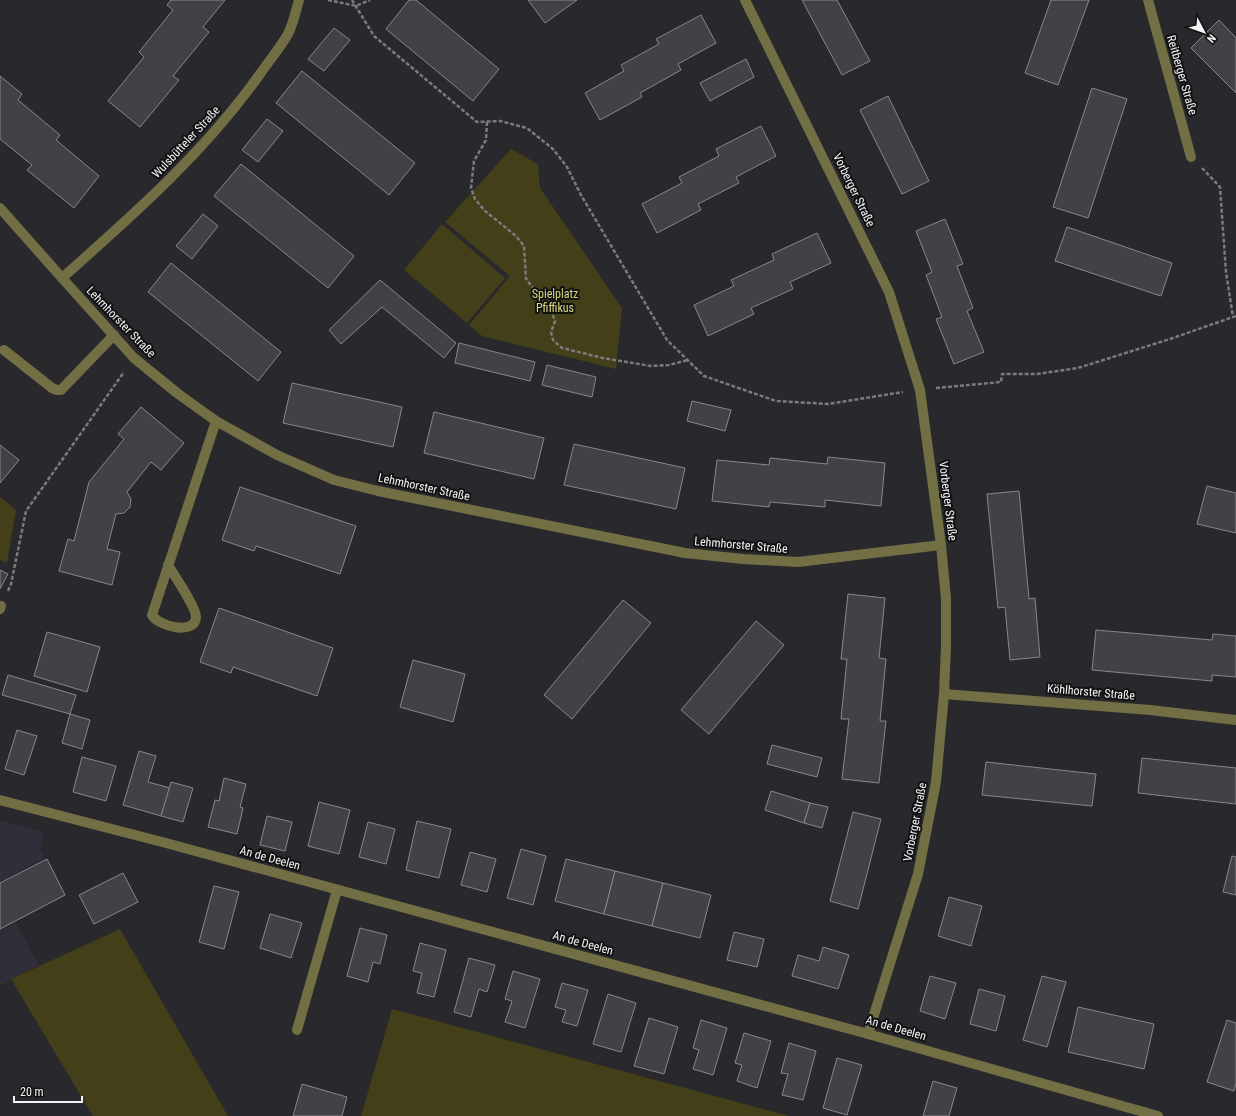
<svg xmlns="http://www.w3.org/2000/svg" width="1236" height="1116" viewBox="0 0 1236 1116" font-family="'Roboto Condensed',sans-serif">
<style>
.built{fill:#302e38}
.green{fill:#433f18}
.building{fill:#424145;stroke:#88878c}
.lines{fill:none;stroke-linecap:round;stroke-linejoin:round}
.path{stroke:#7b7b7e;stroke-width:2.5;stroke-dasharray:4 2;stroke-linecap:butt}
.minor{stroke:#736f44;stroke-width:10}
.labels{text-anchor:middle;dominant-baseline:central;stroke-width:4;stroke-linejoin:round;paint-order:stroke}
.street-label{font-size:12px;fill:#f4f4f7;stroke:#121213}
.park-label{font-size:12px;fill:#ddd680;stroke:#121213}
</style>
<rect width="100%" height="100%" fill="#29282c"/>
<g class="built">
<polygon points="0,820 44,832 40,850 45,858 0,882"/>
<polygon points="16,923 39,965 0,986 0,930"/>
</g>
<g class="green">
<polygon points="511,149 538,164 540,188 622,308 616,369 482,336 469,325 510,276 445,222"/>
<polygon points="442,224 505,278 467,323 404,270"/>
<polygon points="0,497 16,510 7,563 0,560"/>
<polygon points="120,929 228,1116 93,1116 11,979"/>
<polygon points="392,1009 789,1116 361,1116"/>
</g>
<g class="building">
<polygon points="171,0 225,0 203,27 209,32 173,76 179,80 140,127 108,101 144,57 139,52 173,10 167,5"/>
<polygon points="409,0 416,0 499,69 473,101 386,29"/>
<polygon points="528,0 577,0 545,23"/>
<polygon points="802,0 837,0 870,61 842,75"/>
<polygon points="1051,0 1089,0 1058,85 1025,73"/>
<polygon points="701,15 716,43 678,64 681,70 640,93 642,97 600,120 585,93 624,71 621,65 659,44 656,39"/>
<polygon points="1219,20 1236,38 1236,93 1191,48"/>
<polygon points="334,28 350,40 324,71 308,59"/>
<polygon points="746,59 754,77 710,101 700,83"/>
<polygon points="302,71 415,163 389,195 276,103"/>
<polygon points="0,76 22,94 18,100 60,135 56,140 99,176 74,208 27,170 32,165 0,139"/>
<polygon points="1092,88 1127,99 1088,218 1053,207"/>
<polygon points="888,96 929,181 902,194 860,110"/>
<polygon points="267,119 283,131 258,162 242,150"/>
<polygon points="761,126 776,156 736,177 739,183 698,204 701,210 657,233 642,204 682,183 679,177 719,156 716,149"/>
<polygon points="241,164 354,256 328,288 214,196"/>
<polygon points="203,214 218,226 192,259 176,246"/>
<polygon points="945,219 963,264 957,266 973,308 967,311 984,352 954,364 936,319 942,317 926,275 932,272 916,231"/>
<polygon points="1067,227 1172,263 1161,296 1055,261"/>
<polygon points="817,233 831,263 790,282 793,289 751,308 754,314 708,336 694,305 734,286 731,280 774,260 772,254"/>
<polygon points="171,263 281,352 258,381 148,292"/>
<polygon points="380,280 456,343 444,358 382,307 341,344 329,330"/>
<polygon points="459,343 535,362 530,381 455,363"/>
<polygon points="547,365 596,377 592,397 542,385"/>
<polygon points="292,383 402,407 393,447 283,423"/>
<polygon points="692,401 731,410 725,431 687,421"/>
<polygon points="141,407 184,443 161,470 151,462 127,492 131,499 130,507 124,513 116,514 107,549 120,552 112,585 59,571 68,539 74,541 89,482 124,439 118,434"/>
<polygon points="434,412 544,438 534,479 424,453"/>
<polygon points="574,444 685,468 676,509 564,485"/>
<polygon points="0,445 19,460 0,483"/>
<polygon points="828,457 885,463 881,506 825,500 825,507 770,502 769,507 712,501 717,460 769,465 770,458 827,464"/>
<polygon points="1207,486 1236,493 1236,533 1197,524"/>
<polygon points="240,487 356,526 340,574 256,546 254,551 222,540"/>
<polygon points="1019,491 1029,599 1035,598 1040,657 1010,660 1005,607 998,608 987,494"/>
<polygon points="0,570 8,574 0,589"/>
<polygon points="848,594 885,598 879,658 886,659 880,721 886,721 879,783 842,779 849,719 841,719 847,659 841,659"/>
<polygon points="623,600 651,623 572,719 544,695"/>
<polygon points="219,608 333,648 317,696 233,667 231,673 200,662"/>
<polygon points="756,621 784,645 709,734 681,710"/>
<polygon points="1096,630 1212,640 1213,634 1236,636 1236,677 1212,675 1212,681 1092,670"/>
<polygon points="47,632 100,647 87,692 34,676"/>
<polygon points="413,660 465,674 453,722 400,707"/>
<polygon points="8,675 76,695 70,714 2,695"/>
<polygon points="70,714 90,720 82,749 62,743"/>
<polygon points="17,730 37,736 24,775 5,769"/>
<polygon points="772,745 822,758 817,777 767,764"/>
<polygon points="139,751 156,756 148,782 170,788 161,816 123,805"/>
<polygon points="82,757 116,766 106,801 73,792"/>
<polygon points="1142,758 1236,768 1236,804 1138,793"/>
<polygon points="986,762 1096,774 1092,806 982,795"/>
<polygon points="224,778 246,784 240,807 243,808 237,834 208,827 215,800 219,801"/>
<polygon points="171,782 193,788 183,822 161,816"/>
<polygon points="771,791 810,803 804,823 765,810"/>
<polygon points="319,802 350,810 339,854 308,846"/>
<polygon points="810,803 828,807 822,828 804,823"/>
<polygon points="853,812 881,819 858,909 830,901"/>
<polygon points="267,816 292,822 285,851 260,845"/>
<polygon points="417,821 451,829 439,878 406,870"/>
<polygon points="368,822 395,829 386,864 359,857"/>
<polygon points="521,849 546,856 533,905 507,898"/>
<polygon points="470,852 496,859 487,892 461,885"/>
<polygon points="1232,856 1236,857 1236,895 1223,892"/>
<polygon points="47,859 65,895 0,929 0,883"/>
<polygon points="566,859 615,871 604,914 555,901"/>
<polygon points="615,871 663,883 652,926 604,914"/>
<polygon points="123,873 138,902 94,924 79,895"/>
<polygon points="663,883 711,895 700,938 652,926"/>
<polygon points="214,886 239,892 224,949 199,942"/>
<polygon points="949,897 982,906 971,946 938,936"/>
<polygon points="270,914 302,923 291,958 260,948"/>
<polygon points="360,928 387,935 380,964 373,962 368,982 347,976"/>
<polygon points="734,932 764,939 757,967 727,960"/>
<polygon points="420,943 446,950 434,997 417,993 422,973 413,971"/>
<polygon points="823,947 849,955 838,989 792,976 798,955 819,961"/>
<polygon points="469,958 495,965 487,992 479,989 471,1017 454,1012"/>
<polygon points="513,971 540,979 525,1028 505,1022 512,1001 505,999"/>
<polygon points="930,976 956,983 945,1019 920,1011"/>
<polygon points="1042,976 1066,982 1047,1047 1023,1040"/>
<polygon points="562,983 588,990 577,1026 562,1022 566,1010 555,1007"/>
<polygon points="979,989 1005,996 996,1031 970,1024"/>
<polygon points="608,994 636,1003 621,1052 593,1044"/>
<polygon points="1078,1007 1154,1024 1144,1069 1068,1052"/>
<polygon points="649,1018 678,1027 664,1074 634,1066"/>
<polygon points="701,1020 727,1028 713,1075 693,1069 699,1050 693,1048"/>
<polygon points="1227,1020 1236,1023 1236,1083 1234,1091 1207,1082"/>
<polygon points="744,1033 771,1041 757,1088 737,1081 742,1065 735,1063"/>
<polygon points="789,1043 816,1051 803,1100 782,1095 788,1074 781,1073"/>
<polygon points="837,1058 862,1065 847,1115 823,1108"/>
<polygon points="933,1081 957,1088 949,1116 923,1116"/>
<polygon points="302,1084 347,1097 342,1116 293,1116"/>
</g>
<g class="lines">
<g class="path">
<polyline points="328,0 356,6 370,0"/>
<polyline points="352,0 374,36 477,122 500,121 527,128 553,149 567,167 581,195 667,340 704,376 776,401 828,404 903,392"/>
<polyline points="487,122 486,140 474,161 471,188 475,199 485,211 516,236 524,246 526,279 533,288 548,302 555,321 551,332 553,340 562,348 603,358 651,366 669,365 688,360"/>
<polyline points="1202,168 1220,187 1226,272 1233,317"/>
<polyline points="936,388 1001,382 1002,374 1037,374 1078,368 1170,339 1236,316"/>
<polyline points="8,591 11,584 26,511 124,372"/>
</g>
<g class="minor">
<polyline points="745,0 889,292 920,390 941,545 946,599 946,646 944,694 936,782 918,874 868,1034"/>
<polyline points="1148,0 1191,157"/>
<polyline points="0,208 62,278 134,358 177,393 216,421 277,455 334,480 378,491 685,553 743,559 798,562 941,545"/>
<path d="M 62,278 C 133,215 204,153 260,74 C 269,61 280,48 288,34 C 293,24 296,11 299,0"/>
<polyline points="4,350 52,388 57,390 61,390 114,335"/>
<path d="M 168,565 C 174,575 196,607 196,617 C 195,636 158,626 152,615 L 216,421"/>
<polyline points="0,606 1,606 0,609"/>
<polyline points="944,694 1150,710 1236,720"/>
<polyline points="0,800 166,843 868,1034 1158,1116"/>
<polyline points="297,1030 337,890"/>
</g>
</g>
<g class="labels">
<g class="street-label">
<text transform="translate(1182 75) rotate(74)">Reitberger Straße</text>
<text transform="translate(186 142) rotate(-47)">Wulsbütteler Straße</text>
<text transform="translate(854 190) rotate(64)">Vorberger Straße</text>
<text transform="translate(121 322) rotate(46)">Lehmhorster Straße</text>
<text transform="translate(424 487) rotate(12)">Lehmhorster Straße</text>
<text transform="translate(948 501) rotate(83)">Vorberger Straße</text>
<text transform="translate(741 545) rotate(5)">Lehmhorster Straße</text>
<text transform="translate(1091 692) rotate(5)">Köhlhorster Straße</text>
<text transform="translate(915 822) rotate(-79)">Vorberger Straße</text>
<text transform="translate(270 858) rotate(15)">An de Deelen</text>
<text transform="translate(583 943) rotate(15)">An de Deelen</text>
<text transform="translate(896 1028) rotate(16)">An de Deelen</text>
</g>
<g class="park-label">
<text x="555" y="294">Spielplatz<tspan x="555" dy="14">Pfiffikus</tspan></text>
</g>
</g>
<g transform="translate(1204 32) rotate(131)" stroke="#121213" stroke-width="3" paint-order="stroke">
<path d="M0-3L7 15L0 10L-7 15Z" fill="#f4f4f7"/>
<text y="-6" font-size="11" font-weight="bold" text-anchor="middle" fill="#f4f4f7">N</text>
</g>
<path d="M14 1096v6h68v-6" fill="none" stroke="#f4f4f7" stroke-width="2"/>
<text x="20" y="1096" font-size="12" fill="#f4f4f7" stroke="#121213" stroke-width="3" paint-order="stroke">20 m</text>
</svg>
